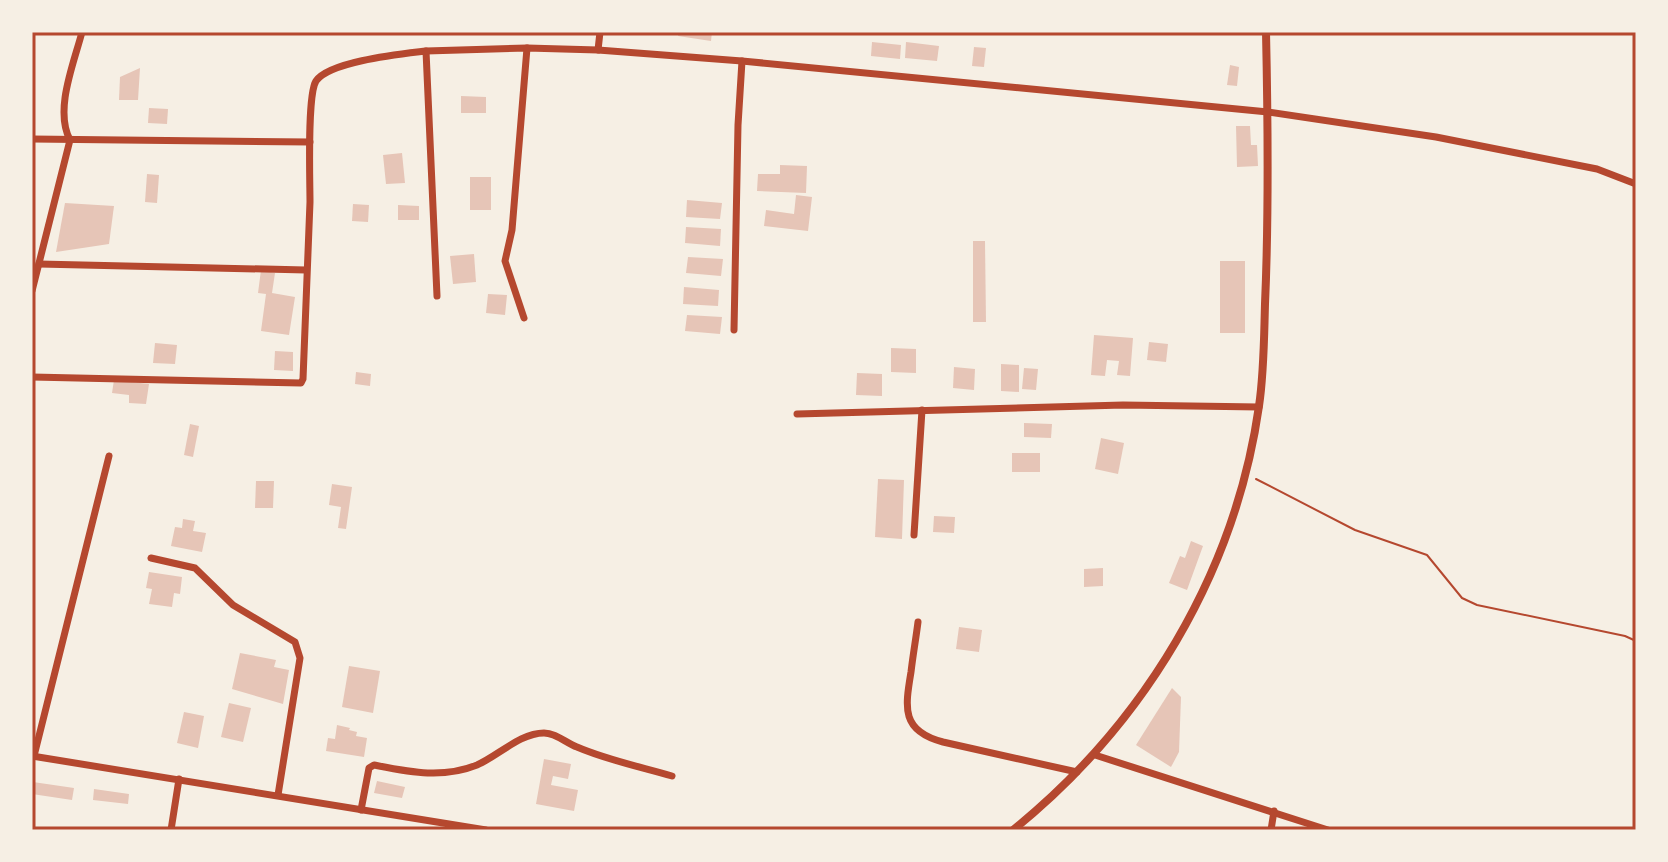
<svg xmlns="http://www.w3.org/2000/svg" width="1668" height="862" viewBox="0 0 1668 862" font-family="'Playfair Display',serif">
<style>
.building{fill:#e6c5b7}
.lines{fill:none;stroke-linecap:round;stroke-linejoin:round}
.path{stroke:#b5482f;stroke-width:2}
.minor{stroke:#b5482f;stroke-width:7}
.tertiary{stroke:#b5482f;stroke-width:8}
.neatline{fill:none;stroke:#b5482f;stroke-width:3}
</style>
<rect width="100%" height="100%" fill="#f6efe4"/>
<g class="building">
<polygon points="679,32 712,32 711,41 678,36"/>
<polygon points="872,42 901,45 900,59 871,56"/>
<polygon points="906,42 939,46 937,61 905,58"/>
<polygon points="974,47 986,48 984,67 972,66"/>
<polygon points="1230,65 1239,67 1237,86 1227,85"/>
<polygon points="140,68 138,100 119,100 120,77"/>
<polygon points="461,96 486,97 486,113 461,113"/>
<polygon points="149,108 168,109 167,124 148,123"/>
<polygon points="1236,126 1250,126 1251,145 1257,145 1258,166 1237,167"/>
<polygon points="402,153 405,183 386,184 383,155"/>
<polygon points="780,165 807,166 806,193 757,191 758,174 780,174"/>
<polygon points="147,174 159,175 157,203 145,202"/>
<rect x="470" y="177" width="21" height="33"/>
<polygon points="796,195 812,197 808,231 764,226 766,210 794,214"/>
<polygon points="687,200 722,203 720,219 686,217"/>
<polygon points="65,203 114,206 109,244 56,252"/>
<polygon points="353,204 369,205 368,222 352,221"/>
<polygon points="398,205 419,206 419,220 398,220"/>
<polygon points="686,227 721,229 720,246 685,243"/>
<polygon points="973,241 985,241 986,322 973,322"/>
<polygon points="474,254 476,282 453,284 450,256"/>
<polygon points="688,257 723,259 721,276 686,273"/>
<rect x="1220" y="261" width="25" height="72"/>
<polygon points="261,270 275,273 272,293 295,297 289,335 261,331 266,294 258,293"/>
<polygon points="684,287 719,290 718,306 683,304"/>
<polygon points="488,294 507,295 505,315 486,313"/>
<polygon points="687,315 722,317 720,334 685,331"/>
<polygon points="1094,335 1133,338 1130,376 1117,375 1119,361 1107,360 1105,376 1091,375"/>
<polygon points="1149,342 1168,344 1166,362 1147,360"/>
<polygon points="155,343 177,345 175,364 153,363"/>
<polygon points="891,348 916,349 916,373 891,372"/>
<polygon points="275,351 293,352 293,371 274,370"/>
<polygon points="1001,364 1019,365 1019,392 1001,391"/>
<polygon points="954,367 975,369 974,390 953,388"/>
<polygon points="1024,368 1038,369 1036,390 1022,389"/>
<polygon points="356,372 371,374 370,386 355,384"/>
<polygon points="857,373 882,374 882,396 856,395"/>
<polygon points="114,380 149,384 146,404 129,403 129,395 112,393"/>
<polygon points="1024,423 1052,424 1051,438 1024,437"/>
<polygon points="190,424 199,426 193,457 184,455"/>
<polygon points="1101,438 1124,443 1118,474 1095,469"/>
<rect x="1012" y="453" width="28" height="19"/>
<polygon points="878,479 904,480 902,539 875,537"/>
<polygon points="256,481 274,481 273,508 255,508"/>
<polygon points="332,484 352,487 346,529 338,528 341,507 329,505"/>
<polygon points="934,516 955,517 954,533 933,532"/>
<polygon points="183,519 195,521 193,531 206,533 202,552 171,546 175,527 182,528"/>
<polygon points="1191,541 1203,546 1187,590 1169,583 1180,556 1185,558"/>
<polygon points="1103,568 1103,586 1084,587 1084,569"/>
<polygon points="149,572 182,577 180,594 174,593 172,607 149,604 152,589 146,588"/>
<polygon points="959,627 982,630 979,652 956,649"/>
<polygon points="240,653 276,660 274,667 289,670 283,704 232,689"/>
<polygon points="349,666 380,671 373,713 342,707"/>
<polygon points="1172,688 1181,697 1179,752 1171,767 1136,745"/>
<polygon points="229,703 251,708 243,742 221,737"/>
<polygon points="184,712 204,716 198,748 177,743"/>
<polygon points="337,725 350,728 349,730 357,732 356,736 367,738 364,757 326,751 328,738 335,739"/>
<polygon points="544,759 571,764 568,779 553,776 551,785 578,790 574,811 536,804"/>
<polygon points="377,781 405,787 402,798 374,793"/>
<polygon points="33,782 74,788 72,800 32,794"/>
<polygon points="94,789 129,794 128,804 93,800"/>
</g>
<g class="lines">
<polyline class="path" points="1256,479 1355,530 1427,555 1462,598 1477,605 1625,636 1636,641"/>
<g class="minor">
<polyline points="598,50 600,32"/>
<polyline points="426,51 527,48 598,50 742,61 1268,112 1436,137 1597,169 1636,184"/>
<polyline points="32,139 310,142"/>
<polyline points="39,264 306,270"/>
<path d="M 32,291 L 70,140 C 54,110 74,63 82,32"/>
<polyline points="524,318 505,261 512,230 527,48"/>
<polyline points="734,330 738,125 742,61"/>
<path d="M 32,377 L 301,383 L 303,379 C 305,320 308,261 310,202 C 310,181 307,95 316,81 C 330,61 402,54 426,51 L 437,296"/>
<polyline points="797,414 1123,405 1259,407"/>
<polyline points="914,535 922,410"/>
<polyline points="151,558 195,568 233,605 295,642 300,658 278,795"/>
<path d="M 918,622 C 916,638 913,655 911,672 C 905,708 901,731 943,742 L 1077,772"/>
<polyline points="1095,755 1328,830"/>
<polyline points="32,756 486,830"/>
<polyline points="34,756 109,456"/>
<path d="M 361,810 L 369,768 L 374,765 C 410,772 442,779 477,765 C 498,756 520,733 544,733 C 556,733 566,743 577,747 C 607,760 641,767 672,776"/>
<polyline points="171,830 179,779"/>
<polyline points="1271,830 1274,811"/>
</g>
<path class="tertiary" d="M 1013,830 C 1144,724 1235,574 1259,406 C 1264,373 1264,338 1265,304 C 1269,213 1268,123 1266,32"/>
</g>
<rect width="1668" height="862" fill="none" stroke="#f6efe4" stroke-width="68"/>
<rect x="34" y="34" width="1600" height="794" class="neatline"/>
</svg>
